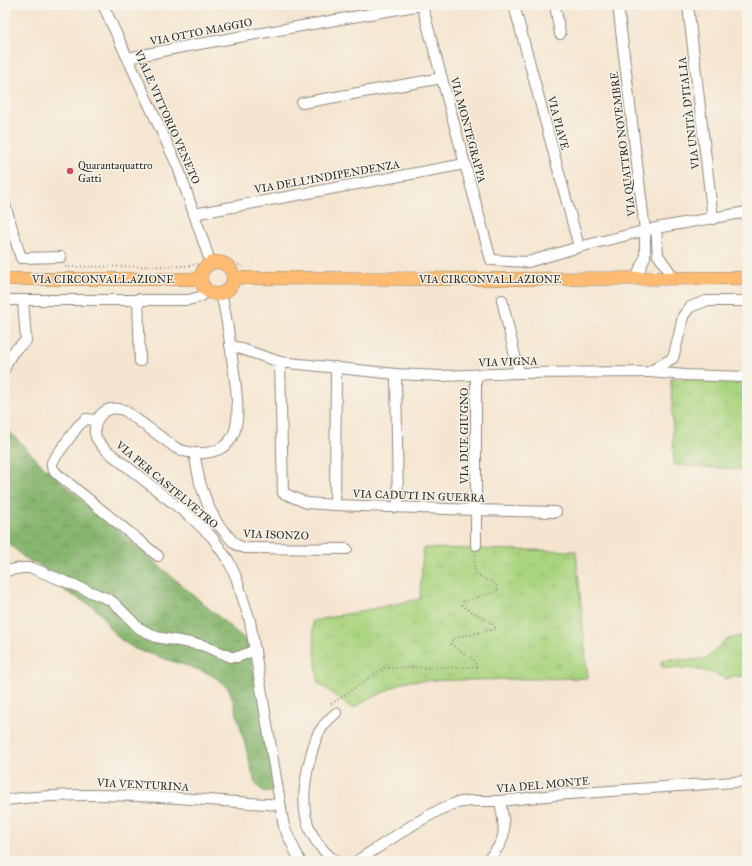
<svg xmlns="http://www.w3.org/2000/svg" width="752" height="866" viewBox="0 0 752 866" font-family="'IM FELL Great Primer',serif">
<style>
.grass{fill:url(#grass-tufts);stroke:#6a8055}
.forest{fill:url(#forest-crowns);stroke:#59704c}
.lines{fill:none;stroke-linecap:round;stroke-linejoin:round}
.minor-casing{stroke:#90887e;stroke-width:12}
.major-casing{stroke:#90887e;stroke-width:14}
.path{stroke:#90887e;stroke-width:2;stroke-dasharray:1 3;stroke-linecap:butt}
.minor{stroke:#fff;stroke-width:10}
.major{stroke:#febb71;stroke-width:13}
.poi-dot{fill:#d1495b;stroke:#f7f3e8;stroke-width:1.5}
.labels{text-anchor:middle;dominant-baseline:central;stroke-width:3;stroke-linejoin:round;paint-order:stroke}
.street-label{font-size:11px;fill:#2b2b2b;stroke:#f7f3e8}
.poi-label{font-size:11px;fill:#2b2b2b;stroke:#f7f3e8;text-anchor:start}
</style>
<defs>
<pattern id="grass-tufts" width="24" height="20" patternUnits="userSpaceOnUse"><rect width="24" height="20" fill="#aad47f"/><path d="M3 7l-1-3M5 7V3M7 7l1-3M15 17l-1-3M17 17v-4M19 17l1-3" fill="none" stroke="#92b66e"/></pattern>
<pattern id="forest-crowns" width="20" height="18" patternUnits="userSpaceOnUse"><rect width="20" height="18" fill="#87b66e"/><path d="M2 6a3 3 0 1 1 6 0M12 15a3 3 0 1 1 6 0" fill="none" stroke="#6f945b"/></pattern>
</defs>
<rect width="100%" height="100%" fill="#f7f3e8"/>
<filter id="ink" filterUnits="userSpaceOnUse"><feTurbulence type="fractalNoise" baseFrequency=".025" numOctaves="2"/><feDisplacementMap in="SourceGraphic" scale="8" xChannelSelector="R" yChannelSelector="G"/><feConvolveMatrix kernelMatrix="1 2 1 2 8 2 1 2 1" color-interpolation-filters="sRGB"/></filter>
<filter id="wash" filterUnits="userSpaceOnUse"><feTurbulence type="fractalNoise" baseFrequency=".012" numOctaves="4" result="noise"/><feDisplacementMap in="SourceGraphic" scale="16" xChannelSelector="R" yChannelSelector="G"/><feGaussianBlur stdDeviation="0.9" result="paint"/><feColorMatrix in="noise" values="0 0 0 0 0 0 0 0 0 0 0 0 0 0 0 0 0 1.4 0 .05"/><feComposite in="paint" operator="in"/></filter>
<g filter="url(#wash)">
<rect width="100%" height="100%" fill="#f5e5d0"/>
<g class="grass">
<polygon points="671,379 747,379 747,470 674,465"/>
<polygon points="423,548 576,551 588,678 406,681 352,708 318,683 312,621 420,599"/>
<path d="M 747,636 L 747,675 L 725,679 C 713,671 697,669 683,668 C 674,668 670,669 661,666 L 662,660 L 672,659 L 695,660 L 708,657 L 725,640 L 736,637 Z"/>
</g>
<path class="forest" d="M 5,427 L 44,467 L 248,642 L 276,791 C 266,795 261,790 255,783 L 234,703 L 229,689 L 219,680 L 211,675 L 197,669 L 135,649 L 120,639 L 110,629 L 102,615 L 92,606 L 65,591 L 57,582 L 50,573 L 38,564 L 27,560 L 5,540 Z"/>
</g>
<g filter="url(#ink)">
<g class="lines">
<defs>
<g id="minor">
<polyline points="103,5 178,167 211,264"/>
<polyline points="422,5 491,260 528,262 579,247 656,228 747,212"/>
<polyline points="514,5 579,247"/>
<polyline points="555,5 560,34"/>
<polyline points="618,5 645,231 645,257 636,278"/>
<polyline points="688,5 713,219"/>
<polyline points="128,58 182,47 421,5"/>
<polyline points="302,103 442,78"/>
<polyline points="5,205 21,258 61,257"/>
<polyline points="194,214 465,164"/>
<polyline points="656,228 658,255 674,278"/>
<path d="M 221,294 C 228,320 230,346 234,372 C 236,389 240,414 235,430 C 227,456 196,457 176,448 L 124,410 C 120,409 115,408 111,409 C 99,411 92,426 96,437 C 98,442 102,446 106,450 L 192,518 L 212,537 L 228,560 L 236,577 L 250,621 L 284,827 L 300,861"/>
<polyline points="138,299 140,361"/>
<polyline points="5,300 188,300 200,297 208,291"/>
<polyline points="502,300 519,373"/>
<polyline points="230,345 280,362 396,374 441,376 519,373 649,372 673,358 679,335 683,316 690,307 706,301 747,301"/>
<polyline points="280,362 283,493 307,503 335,505 476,510 556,512"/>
<path d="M 5,368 C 9,355 15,349 26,341 L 23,300"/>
<polyline points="649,372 685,375 747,377"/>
<polyline points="396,374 398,507"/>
<polyline points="96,420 86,419 78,426 52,462 52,467 55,472 158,556"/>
<polyline points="194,453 200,483 209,508 218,524 234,543 239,546 245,548 347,549"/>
<polyline points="335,505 336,367"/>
<polyline points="476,545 476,375"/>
<polyline points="5,571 22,568 32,568 108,599 113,602 139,628 156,637 202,645 231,657 238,657 255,650"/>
<path d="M 5,800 C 96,789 189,799 280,805"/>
<path d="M 335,861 C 301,834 300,802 309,763 C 315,739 317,729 336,713"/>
<polyline points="357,861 414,824 443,808 456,803 470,801 500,801 555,795 747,781"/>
<path d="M 486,861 C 509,840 505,829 500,801"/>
</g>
<g id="major">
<circle cx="217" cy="278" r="16"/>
<polyline points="233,278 495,279 747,278"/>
<polyline points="5,279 201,279"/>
</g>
</defs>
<use href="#minor" class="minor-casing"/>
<use href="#major" class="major-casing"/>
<g class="path">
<polyline points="219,259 230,261 243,267"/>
<polyline points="65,267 190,266 202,263"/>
<path d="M 331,704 L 383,668 L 476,667 L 477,666 L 474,660 L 451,644 L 451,641 L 458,637 L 496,629 C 493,620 470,613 462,605 L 464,601 L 495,592 L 498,589 C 495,578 479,581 475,571 C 474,566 475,560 475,554"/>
</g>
<use href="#minor" class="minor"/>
<use href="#major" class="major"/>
</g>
</g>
<circle class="poi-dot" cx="70" cy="171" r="4"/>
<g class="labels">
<g class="street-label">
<text transform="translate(201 32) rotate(-11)">VIA OTTO MAGGIO</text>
<text transform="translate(689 113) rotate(-97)">VIA UNITÀ D'ITALIA</text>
<text transform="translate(167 117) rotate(66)">VIALE VITTORIO VENETO</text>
<text transform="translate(558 123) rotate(75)">VIA PIAVE</text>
<text transform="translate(468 130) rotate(75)">VIA MONTEGRAPPA</text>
<text transform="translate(623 144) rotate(-97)">VIA QUATTRO NOVEMBRE</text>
<text transform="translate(327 177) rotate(-10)">VIA DELL'INDIPENDENZA</text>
<text x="103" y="279">VIA CIRCONVALLAZIONE</text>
<text x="490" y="279">VIA CIRCONVALLAZIONE</text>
<text transform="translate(508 362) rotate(-2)">VIA VIGNA</text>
<text transform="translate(464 436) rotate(-90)">VIA DUE GIUGNO</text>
<text transform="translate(167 485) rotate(40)">VIA PER CASTELVETRO</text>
<text transform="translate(419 496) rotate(2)">VIA CADUTI IN GUERRA</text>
<text transform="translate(276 535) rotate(2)">VIA ISONZO</text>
<text transform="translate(143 785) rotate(3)">VIA VENTURINA</text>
<text transform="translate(543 785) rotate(-5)">VIA DEL MONTE</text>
</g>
<g class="poi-label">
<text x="78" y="165">Quarantaquattro<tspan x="78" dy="13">Gatti</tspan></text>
</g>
</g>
<rect width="752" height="866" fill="none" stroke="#f7f3e8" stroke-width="20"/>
</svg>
